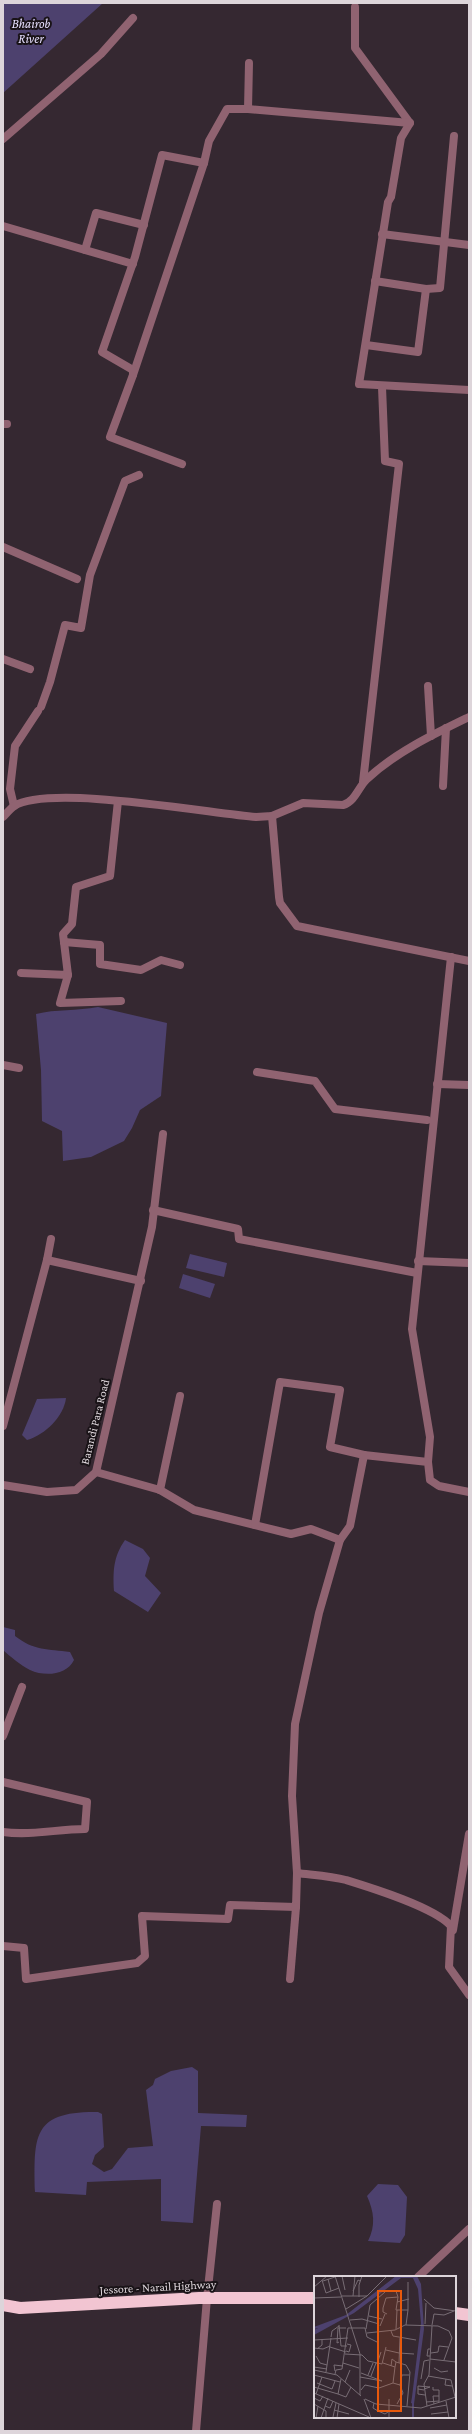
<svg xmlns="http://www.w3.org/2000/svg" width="472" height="2434" viewBox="0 0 472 2434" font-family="'Crimson Pro',serif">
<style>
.water{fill:#4d416e}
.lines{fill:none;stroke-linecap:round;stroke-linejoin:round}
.street{stroke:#906371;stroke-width:8}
.highway{stroke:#f2c5d2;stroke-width:12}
.labels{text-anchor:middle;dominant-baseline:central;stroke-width:4;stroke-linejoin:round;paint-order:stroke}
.street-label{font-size:12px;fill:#ddd5da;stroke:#191317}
.water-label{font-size:13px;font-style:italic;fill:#e5defd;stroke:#191317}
.inset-river{fill:none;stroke:#4d416e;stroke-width:2}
.inset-road{fill:none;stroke:#786d75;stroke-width:1}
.view{fill:#e8590c;fill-opacity:0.15;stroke:#e8590c;stroke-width:2}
.inset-edge{fill:none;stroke:#ddd5da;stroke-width:2}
</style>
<rect width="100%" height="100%" fill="#352831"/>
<g class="water">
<polygon points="3,3 103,3 3,93"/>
<path d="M 98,1007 L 167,1023 L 161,1096 L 140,1110 L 132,1128 L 124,1141 L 91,1157 L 63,1161 L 62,1131 L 42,1121 L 41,1070 L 36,1014 C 56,1009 77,1011 98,1007 Z"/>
<polygon points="190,1254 227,1263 224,1277 186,1268"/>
<polygon points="183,1274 215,1284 210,1298 179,1288"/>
<path d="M 66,1398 C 64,1416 45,1435 27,1440 L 22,1435 L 37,1399 Z"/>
<path d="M 125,1540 L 143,1549 L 150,1558 L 145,1576 L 161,1593 L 148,1612 L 114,1591 C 113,1572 113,1557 125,1540 Z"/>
<path d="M 3,1627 L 15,1630 L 15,1636 C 34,1651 48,1649 70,1652 L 74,1660 C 67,1675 45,1677 30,1670 C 20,1665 11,1657 3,1650 Z"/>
<path d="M 192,2067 L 198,2071 L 198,2113 L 247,2115 L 246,2127 L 201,2126 L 193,2223 L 161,2221 L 161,2179 L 87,2182 L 86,2195 L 35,2192 C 34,2136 32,2111 98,2112 L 102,2114 L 104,2147 L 95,2155 L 92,2164 L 104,2172 L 112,2169 L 128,2148 L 153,2146 L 146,2090 L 153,2085 L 155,2079 L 171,2071 Z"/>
<path d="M 378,2184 L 398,2185 L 407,2197 L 405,2235 L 400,2243 L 368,2241 C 376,2225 374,2212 367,2196 Z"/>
</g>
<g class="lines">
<g class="street">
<polyline points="355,7 355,48 410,123 401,138 391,197 388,202 359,384 469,390"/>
<polyline points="248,109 249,63"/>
<polyline points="3,139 101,54 133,18"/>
<polyline points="3,226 133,264"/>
<polyline points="382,234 469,245"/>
<polyline points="85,250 96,213 144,225"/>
<polyline points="375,281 426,289 440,288 454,136"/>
<polyline points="366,345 418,352 426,289"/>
<polyline points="133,375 204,163"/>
<polyline points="3,424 7,424"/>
<polyline points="182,464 110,437 133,375 133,370 102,352 135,257 162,155 204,163 209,141 227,109 248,109 410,123"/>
<polyline points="3,547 77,579"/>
<polyline points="3,659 30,669"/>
<polyline points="428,686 431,736"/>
<polyline points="41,707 50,682 65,625 81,628 90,575 125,481 139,475"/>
<polyline points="363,782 399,464 385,461 382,387"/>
<polyline points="443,786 446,728"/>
<polyline points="14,806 10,789 15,746 38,711"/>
<polyline points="272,816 279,897 280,903 297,926 469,961"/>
<path d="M 3,817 C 6,814 10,809 14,806 C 50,784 208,813 256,817 L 272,816 L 303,803 L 343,805 C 355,802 359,786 367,779 C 396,752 434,734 469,717"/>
<polyline points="64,942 100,945 100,964 141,970 161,960 180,965"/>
<polyline points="21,973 68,975 63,934 72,924 76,887 110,876 118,801"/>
<polyline points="68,975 60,1003 121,1001"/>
<polyline points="3,1065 19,1068"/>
<polyline points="257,1072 315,1081 335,1109 427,1120"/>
<polyline points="437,1084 469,1085"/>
<polyline points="153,1210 238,1229 239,1239 417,1273"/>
<polyline points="47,1260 141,1281"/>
<polyline points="418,1261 469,1263"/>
<polyline points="3,1426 47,1260 51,1239"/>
<polyline points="428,1462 430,1437 412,1329 451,957"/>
<path d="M 96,1472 L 160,1490 L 194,1510 L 291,1534 L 311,1529 L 340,1540 L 319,1613 L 295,1724 L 292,1796 L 297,1873 C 313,1875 331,1876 346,1880 C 372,1888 434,1907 451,1926 L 449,1967 L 469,1995"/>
<polyline points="3,1485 47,1492 76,1490 96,1472 152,1227 163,1134"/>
<polyline points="160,1490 180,1396"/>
<polyline points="255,1525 280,1382 340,1390 330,1447 364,1455"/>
<polyline points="340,1540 350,1526 364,1455 428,1462 430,1480 439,1486 469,1492"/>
<polyline points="3,1736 22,1687"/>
<path d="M 3,1782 L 87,1802 L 85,1829 C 57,1829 31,1836 3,1832"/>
<polyline points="453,1930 469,1834"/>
<polyline points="3,1946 24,1948 26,1979 137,1963 145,1956 142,1916 228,1919 230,1905 296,1907 297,1873"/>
<polyline points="290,1979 296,1907"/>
<polyline points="418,2277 469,2229"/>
<polyline points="196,2431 207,2298 217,2204"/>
</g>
<g class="highway">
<polyline points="3,2305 20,2308 199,2298 315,2298"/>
<polyline points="455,2313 469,2315"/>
</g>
</g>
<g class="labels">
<g class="street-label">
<text transform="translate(95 1422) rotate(-76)">Barandi Para Road</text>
<text transform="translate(158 2287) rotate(-3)">Jessore - Narail Highway</text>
</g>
<g class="water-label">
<text x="31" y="23">Bhairob<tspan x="31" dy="15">River</tspan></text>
</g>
</g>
<g transform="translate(314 2276)">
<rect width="142" height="142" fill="#352831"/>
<path d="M 82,0 L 103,0 L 107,8 L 110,53 L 100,128 L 97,127 L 98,121 L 107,47 L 104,13 L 99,2 L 87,2 L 40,37 L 0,59 L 0,54 L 4,52 L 0,53 L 0,51 L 32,39 Z" fill="#4d416e"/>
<path class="inset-river" d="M 99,124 L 99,142"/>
<path class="inset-road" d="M 21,0 L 46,78 L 46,119M 28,0 L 31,14M 14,3 L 17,15M 8,4 L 12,17 L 25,12M 9,5 L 21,1M 0,11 L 13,0M 39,15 L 44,4 L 46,5M 82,15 L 84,21 L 82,34 L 94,34 L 92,49M 28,20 L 53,20 L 73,0M 39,20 L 41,0M 45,21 L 45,9 L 48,0M 0,22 L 27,21M 110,23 L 120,32 L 142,35M 83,26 L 95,23M 32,33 L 53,20M 94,34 L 94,6M 73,38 L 69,36 L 69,32 L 72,22 L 84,21M 55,40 L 68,43M 36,44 L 48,43 L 65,48M 111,48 L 112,27M 25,49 L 27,70 L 33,70M 118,49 L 120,38 L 130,39 L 140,35M 66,50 L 71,38M 52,53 L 56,29 L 71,16M 82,53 L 83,34M 77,55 L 79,60 L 102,64M 53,57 L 81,54 L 91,49 L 124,50 L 135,55 L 138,62 L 130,84M 17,61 L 18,55 L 25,50M 0,64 L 34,62M 25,66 L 23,67 L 24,52 L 32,52M 16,71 L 32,76M 0,72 L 9,73 L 16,70M 3,73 L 8,69 L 8,63M 72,74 L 85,77M 32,75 L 35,76 L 37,69 L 33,68M 85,77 L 100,78M 117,77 L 124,76 L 125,70 L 134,71M 31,78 L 48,79 L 54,85 L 68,88 L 72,71M 2,80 L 6,87 L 13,89M 116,80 L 113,80 L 114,73 L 116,73M 116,83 L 118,50M 29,87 L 45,92M 69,87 L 81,91 L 79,107 L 86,109 L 89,117 L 83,128M 85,87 L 86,62M 63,88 L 67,76M 77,90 L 78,83 L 82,86M 0,91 L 13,93M 81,91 L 82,86 L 92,89 L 96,96 L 93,130M 120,92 L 127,96 L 134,95M 0,94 L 23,99 L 47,120M 21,95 L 20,89 L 29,90M 12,96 L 17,62M 47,97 L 68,105M 21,98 L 22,94 L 28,93 L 34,52 L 51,52 L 53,61 L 65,67M 0,99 L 26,106M 54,99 L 59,87M 57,100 L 62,87M 114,100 L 137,104 L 141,121M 46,101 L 68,105M 27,103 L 24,118 L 32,121 L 37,111M 107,103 L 110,85 L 115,84M 132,103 L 131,109 L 138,110M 31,106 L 36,94M 3,107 L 18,113 L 21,105M 86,109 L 88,99 L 95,99M 0,111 L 24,118M 119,111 L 119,114 L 125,114 L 125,126M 104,113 L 104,110 L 116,111 L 110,113M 47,114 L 51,109 L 65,112 L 79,107M 110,114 L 104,113 L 104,118 L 111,119M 0,117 L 55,141M 2,118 L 8,101M 0,122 L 6,125 L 9,120M 50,123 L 57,142M 51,123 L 62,128 L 107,132 L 142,121M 75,123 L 75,142M 132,125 L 135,142M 112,126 L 125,125M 60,127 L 59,132 L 64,135 L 71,138 L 74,136M 0,128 L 12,135 L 12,142M 120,128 L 119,120 L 125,120M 11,130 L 16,132 L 19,125M 113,130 L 110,108 L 115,99 L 116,83 L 142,86M 116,132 L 133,129M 20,134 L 35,138M 117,138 L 134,136M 19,141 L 22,127M 2,142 L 4,130M 7,142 L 14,122M 23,142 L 25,128"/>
<path class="view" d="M 64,15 L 87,15 L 87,135 L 64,135 Z"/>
<rect width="142" height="142" class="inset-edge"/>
</g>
<rect width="472" height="2434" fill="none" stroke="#ddd5da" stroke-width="8"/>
</svg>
